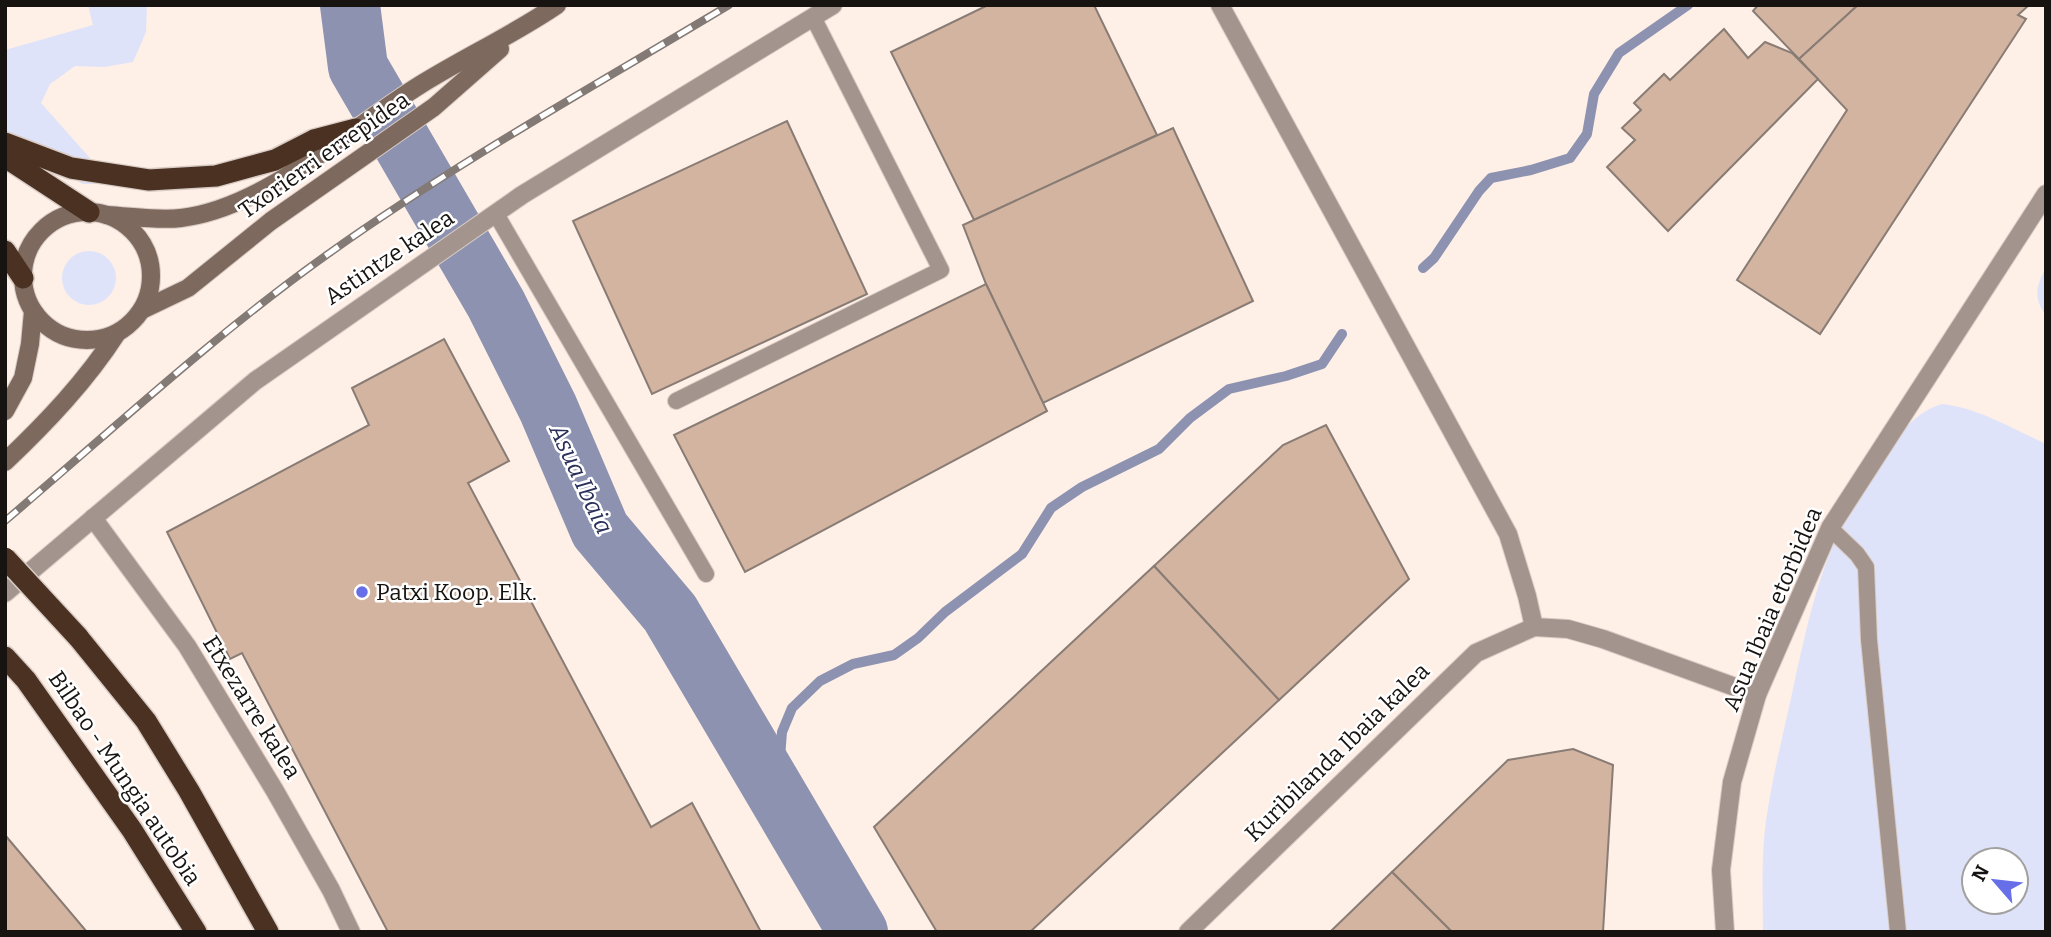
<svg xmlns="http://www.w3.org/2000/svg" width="2051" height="937" viewBox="0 0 2051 937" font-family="Bitter,serif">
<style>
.green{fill:#dee3fa;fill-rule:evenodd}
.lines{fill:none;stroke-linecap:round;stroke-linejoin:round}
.stream{stroke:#8c92b0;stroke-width:10}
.river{stroke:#8c92b0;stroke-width:60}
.building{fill:#d3b4a1;stroke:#887c74;stroke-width:2}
.lane-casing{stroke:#d9ccc5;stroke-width:18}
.street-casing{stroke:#d9ccc5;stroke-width:20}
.secondary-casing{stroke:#d9ccc5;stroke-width:20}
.highway-casing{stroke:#d9ccc5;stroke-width:24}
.lane{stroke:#a3958d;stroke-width:16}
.street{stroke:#a3958d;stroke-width:18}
.secondary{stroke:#7d695e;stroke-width:18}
.highway{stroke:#4a3121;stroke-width:21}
.rail-casing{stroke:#837a75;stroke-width:8}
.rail{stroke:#fff;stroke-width:5;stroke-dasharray:16;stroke-linecap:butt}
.highway-bridge-casing{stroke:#d9ccc5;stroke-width:24;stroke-linecap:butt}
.highway-bridge{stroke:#4a3121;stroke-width:21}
.poi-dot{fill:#666fe7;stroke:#fff;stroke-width:2.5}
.labels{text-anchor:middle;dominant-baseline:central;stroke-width:5;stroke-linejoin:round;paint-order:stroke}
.street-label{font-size:23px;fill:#171310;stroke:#fff}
.poi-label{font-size:23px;fill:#171310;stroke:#fff;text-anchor:start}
.water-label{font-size:24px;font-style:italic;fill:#2b305b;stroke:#fff}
</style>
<rect width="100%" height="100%" fill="#feefe7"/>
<g class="green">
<polygon points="88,5 147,5 146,32 133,62 104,67 75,66 50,84 41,103 113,184 83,184 55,171 5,134 5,50 93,25"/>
<circle cx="89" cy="278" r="27"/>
<path d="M 2046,267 L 2046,316 C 2033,297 2036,287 2046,267 Z"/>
<path d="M 1942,404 C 1979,408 2013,429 2046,444 L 2046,932 L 1763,932 C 1763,895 1761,857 1766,821 C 1773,772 1786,723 1796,675 C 1807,627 1817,578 1839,533 C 1849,513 1862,493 1874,474 C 1890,446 1910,413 1942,404 ZM 1974,860 L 2016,860 L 2016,902 L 1974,902 Z"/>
</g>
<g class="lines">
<g class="stream">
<polyline points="1423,268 1434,258 1479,191 1491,178 1531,170 1570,158 1587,134 1594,94 1619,53 1688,5"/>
<polyline points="777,796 782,732 792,708 820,681 853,664 894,655 918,638 945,612 1022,554 1051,508 1082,487 1159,449 1190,418 1229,389 1286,376 1322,364 1342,334"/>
</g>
<polyline class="river" points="350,5 358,67 496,304 548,408 600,530 670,613 858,932"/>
</g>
<g class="building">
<polygon points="988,5 1094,5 1157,135 974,220 891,52"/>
<polygon points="1758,5 1858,5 1799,59 1753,11"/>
<polygon points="1858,5 2029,5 2018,15 2026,19 1820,334 1737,280 1847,110 1799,59"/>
<polygon points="1724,29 1748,58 1765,42 1792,53 1818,79 1668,231 1607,167 1635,140 1622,128 1641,110 1634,103 1664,74 1670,80"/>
<polygon points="787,121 867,294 652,394 573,221"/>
<polygon points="1173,128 1253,301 1043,403 986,284 963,225"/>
<polygon points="986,284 1047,411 745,572 674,435"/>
<polygon points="444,339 509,461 468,483 651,827 692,803 761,932 388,932 242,653 230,659 167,532 369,425 352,388"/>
<polygon points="1326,425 1409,579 1279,700 1154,566 1283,445"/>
<polygon points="1154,566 1279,700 1030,932 937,932 874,827"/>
<polygon points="1573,749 1613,765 1603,932 1452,932 1392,872 1508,760"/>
<polygon points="5,835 87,932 5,932"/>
<polygon points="1392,872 1452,932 1330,932"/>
</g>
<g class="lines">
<defs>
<g id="lane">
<polyline points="496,214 706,574"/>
<polyline points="676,401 941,270 813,17"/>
<polyline points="1830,528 1857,554 1866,567 1869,640 1898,932"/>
</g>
<g id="street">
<polyline points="1220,5 1508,534 1527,596 1534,627 1568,629 1603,639 1757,695"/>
<polyline points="93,518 187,646 275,791 331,890 351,932"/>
<polyline points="5,593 255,381 522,195 833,5"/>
<polyline points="1188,932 1476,653 1534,627"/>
<polyline points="1725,932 1721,870 1732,782 1757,695 1830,528 2046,194"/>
</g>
<g id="secondary">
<circle cx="87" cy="276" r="64"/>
<path d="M 106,215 C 129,216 158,221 181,218 C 265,208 349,129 420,85 C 465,57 513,35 557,5"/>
<polyline points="142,310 188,288 271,221 434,107 500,49"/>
<polyline points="5,411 23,378 30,344 33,311"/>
<path d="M 5,462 C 47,422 86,381 117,333"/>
</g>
<g id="highway">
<polyline points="5,143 71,168 149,180 216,176 275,160 314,140 356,129"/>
<polyline points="5,157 89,212"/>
<polyline points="5,251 23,278"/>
<polyline points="78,637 146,721 189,791 268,932"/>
<polyline points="5,657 26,680 132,830 196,932"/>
</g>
</defs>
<use href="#lane" class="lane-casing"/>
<use href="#street" class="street-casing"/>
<use href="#secondary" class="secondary-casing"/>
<use href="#highway" class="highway-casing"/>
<use href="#lane" class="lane"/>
<use href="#street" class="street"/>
<use href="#secondary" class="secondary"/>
<use href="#highway" class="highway"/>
<defs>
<path id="rail" d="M 5,521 C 111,431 214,335 328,254 C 456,163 594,86 729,5"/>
</defs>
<use href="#rail" class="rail-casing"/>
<use href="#rail" class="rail"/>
<defs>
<polyline id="highway-bridge" points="5,558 78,637"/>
</defs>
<use href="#highway-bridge" class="highway-bridge-casing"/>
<use href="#highway-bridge" class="highway-bridge"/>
</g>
<circle class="poi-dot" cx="362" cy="592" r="7"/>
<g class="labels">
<g class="street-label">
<text transform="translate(324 155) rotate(-35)">Txorierri errepidea</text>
<text transform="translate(389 257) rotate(-34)">Astintze kalea</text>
<text transform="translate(1772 609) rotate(-67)">Asua Ibaia etorbidea</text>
<text transform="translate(252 707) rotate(58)">Etxezarre kalea</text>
<text transform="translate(1337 752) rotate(-44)">Kuribilanda Ibaia kalea</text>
<text transform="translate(125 778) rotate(56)">Bilbao - Mungia autobia</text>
</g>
<g class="poi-label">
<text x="376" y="592">Patxi Koop. Elk.</text>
</g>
<g class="water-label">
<text transform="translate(581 479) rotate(65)">Asua Ibaia</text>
</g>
</g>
<rect width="2051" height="937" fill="none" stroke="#171310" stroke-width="14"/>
<g transform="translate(1995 881) rotate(298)"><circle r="33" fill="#ffffff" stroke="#a2a19f" stroke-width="2"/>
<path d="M0-5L12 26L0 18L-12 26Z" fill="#666fe7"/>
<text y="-10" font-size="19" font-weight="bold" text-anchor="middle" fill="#171310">N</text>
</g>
</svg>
